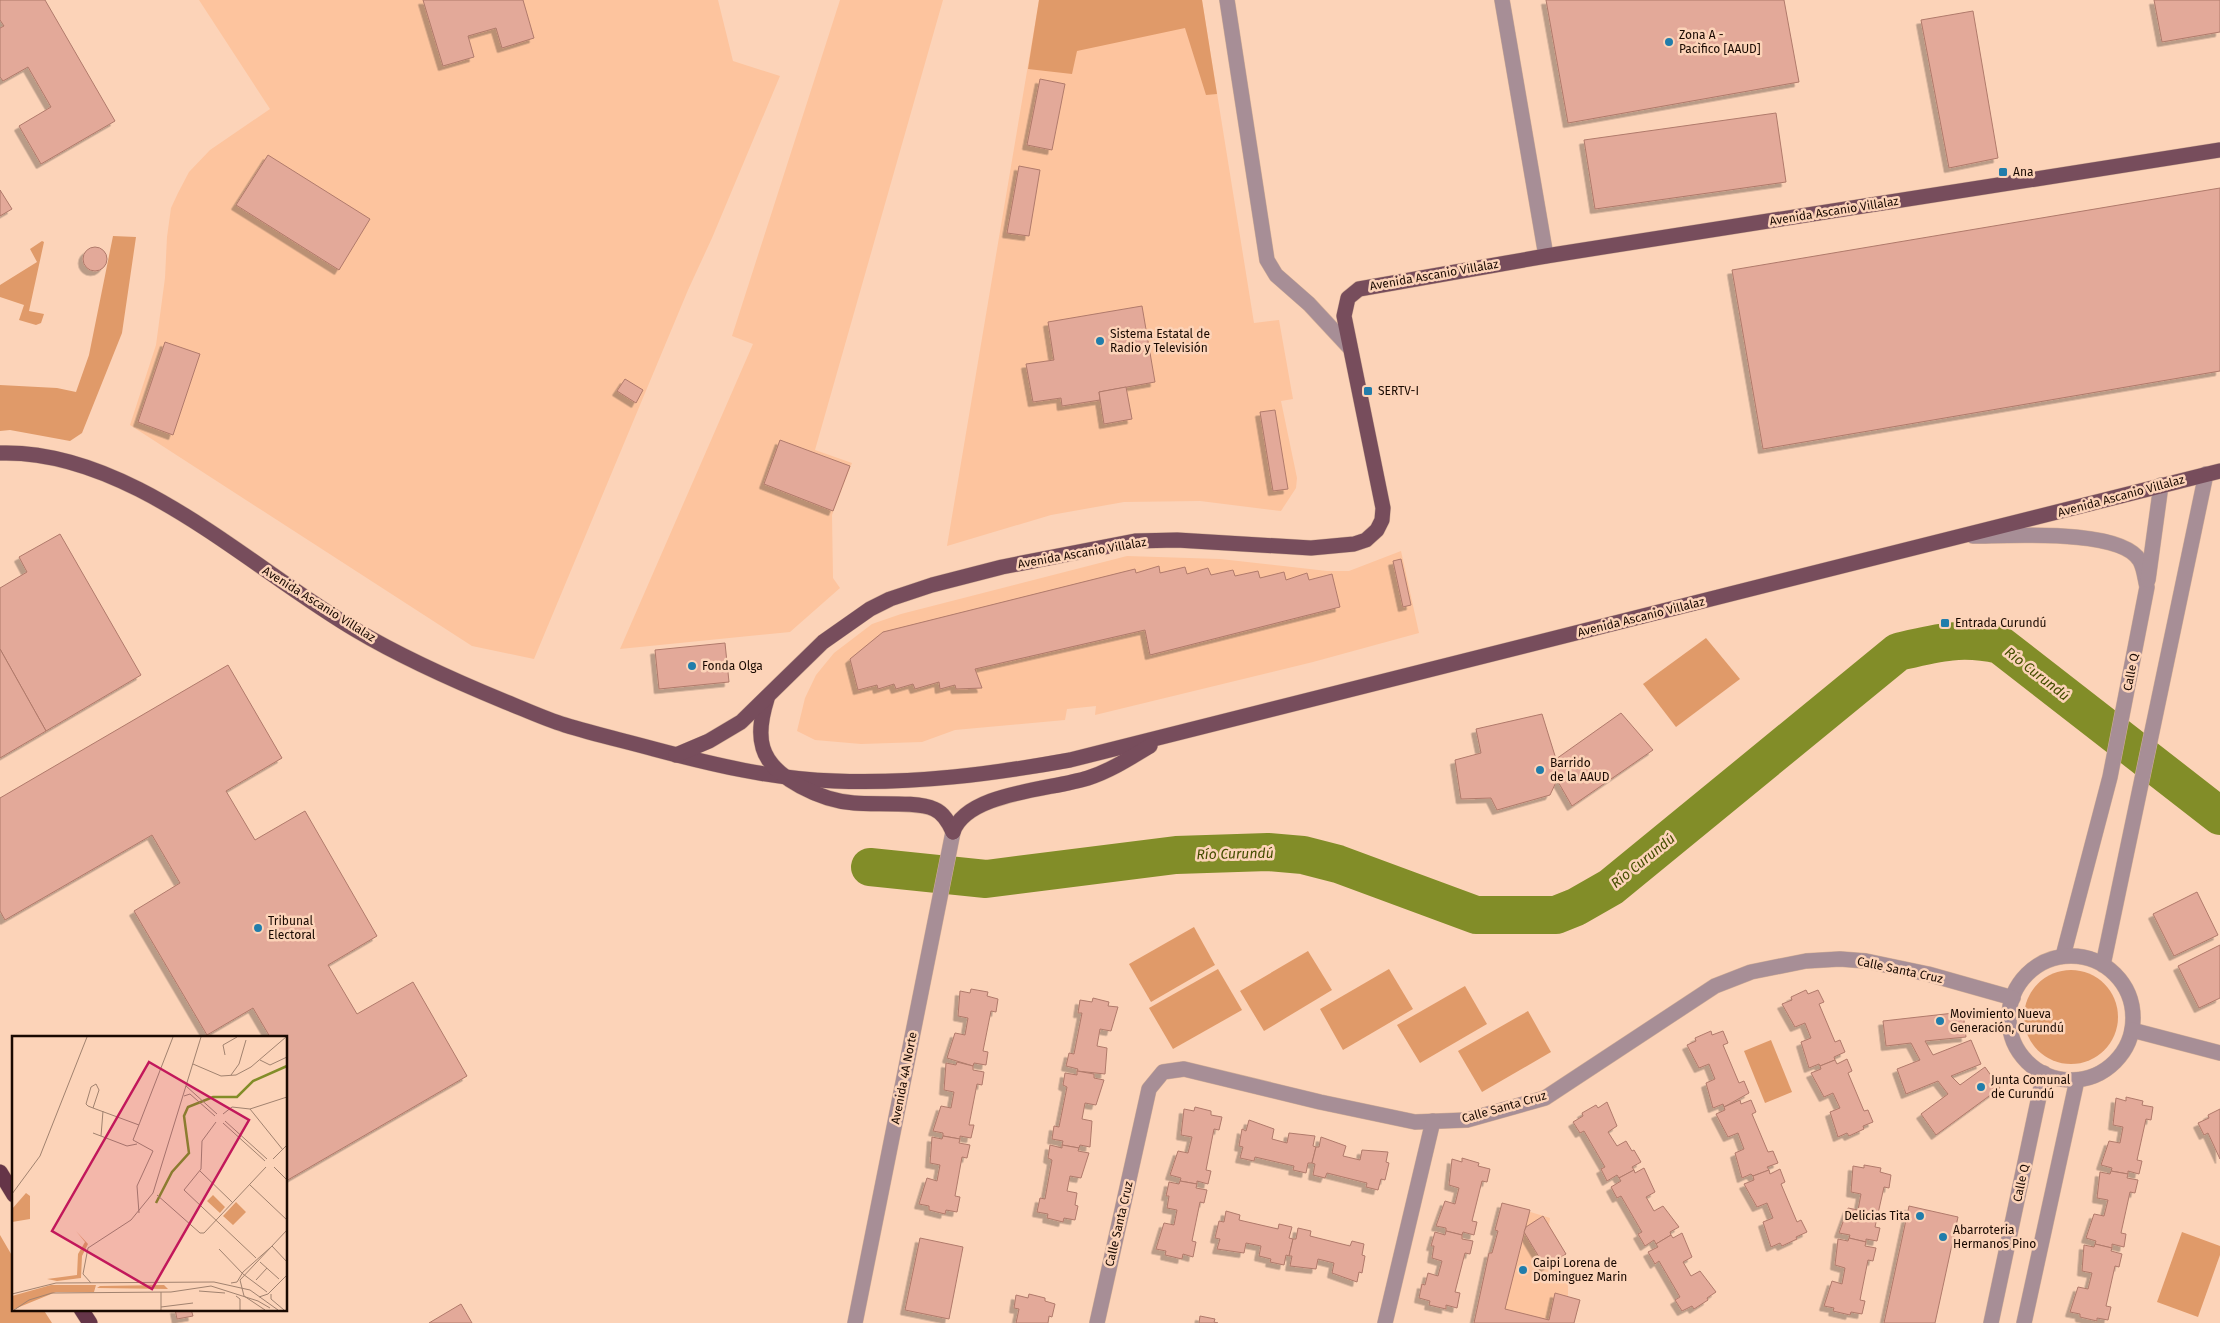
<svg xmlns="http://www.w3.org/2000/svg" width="2220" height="1323" viewBox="0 0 2220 1323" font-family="'Fira Sans',sans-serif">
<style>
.built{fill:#fdc49e}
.green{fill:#e09a69}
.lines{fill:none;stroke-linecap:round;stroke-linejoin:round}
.river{stroke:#828d28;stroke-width:38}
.building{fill:#e3a999;stroke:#b07a6b;filter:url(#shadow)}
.minor-casing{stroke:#d3af97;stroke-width:16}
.major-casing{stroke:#d3af97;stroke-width:16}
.highway-casing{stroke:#d3af97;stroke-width:16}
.minor{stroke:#a78e96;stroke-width:15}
.major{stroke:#774d5c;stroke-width:15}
.highway{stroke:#653548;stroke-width:15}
.poi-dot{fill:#217dab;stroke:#fcd3b8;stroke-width:2}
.labels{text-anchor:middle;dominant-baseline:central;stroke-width:5;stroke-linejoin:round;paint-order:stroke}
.poi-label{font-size:12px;fill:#190901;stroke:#fcd3b8;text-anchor:start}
.street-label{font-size:12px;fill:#190901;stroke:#fcd3b8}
.water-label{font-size:14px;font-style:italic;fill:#464e00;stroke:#fcd3b8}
.inset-river{fill:none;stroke:#828d28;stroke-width:2.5}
.inset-road{fill:none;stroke:#a1826f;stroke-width:1}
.view{fill:#c2185b;fill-opacity:0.15;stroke:#c2185b;stroke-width:2.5}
.inset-edge{fill:none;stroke:#190901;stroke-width:2.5}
</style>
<defs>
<filter id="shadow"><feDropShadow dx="-4.5" dy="4.5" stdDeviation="0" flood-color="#0004"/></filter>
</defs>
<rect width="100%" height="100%" fill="#fcd3b8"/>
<g class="built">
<polygon points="199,0 718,0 733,61 780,76 712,238 688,290 534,659 472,646 130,425 156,345 165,278 167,237 171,208 178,193 189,172 210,150 270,109"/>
<polygon points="840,0 943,0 815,450 852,463 832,515 833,578 840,588 790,632 620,649 753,344 732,336"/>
<polygon points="1039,0 1202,0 1254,323 1279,320 1293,399 1281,401 1297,478 1296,488 1281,511 1200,501 1124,502 1051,515 947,546"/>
<polygon points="1401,551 1419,633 1313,662 1095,715 1096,706 1067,709 1065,720 955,730 922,742 861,744 815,740 797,731 805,698 816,675 834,653 872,624 901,614 1127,556 1220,559 1327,571 1349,571"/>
<polygon points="1502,1203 1550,1218 1549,1225 1566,1254 1555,1261 1568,1283 1568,1297 1580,1300 1574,1323 1474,1323 1489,1253 1492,1252 1498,1231 1495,1230"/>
</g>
<g class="green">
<polygon points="1039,0 1202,0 1217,94 1206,95 1185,28 1077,51 1072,74 1028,69"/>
<polygon points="113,236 136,237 122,333 82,433 70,441 10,430 0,431 0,385 57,388 76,392 89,355"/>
<polygon points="42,241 44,242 29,311 44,314 41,323 36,325 19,320 24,305 0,297 0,285 37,262 30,249"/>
<polygon points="1706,638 1740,679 1676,727 1643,684"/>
<polygon points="1194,927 1215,965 1151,1002 1129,964"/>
<polygon points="1308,951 1332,990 1264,1031 1240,991"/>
<polygon points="1218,969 1242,1010 1173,1049 1149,1008"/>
<polygon points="1389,969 1413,1009 1343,1050 1320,1009"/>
<circle cx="2071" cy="1017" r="47"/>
<polygon points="1465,986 1487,1024 1420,1063 1397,1025"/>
<polygon points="1528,1011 1551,1052 1482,1092 1458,1051"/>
<polygon points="1771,1040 1792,1092 1765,1103 1744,1051"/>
<polygon points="2182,1232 2220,1246 2220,1255 2198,1317 2157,1302"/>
<polygon points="0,1235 14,1259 14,1309 43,1309 52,1323 0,1323"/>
</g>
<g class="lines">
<path class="river" d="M 870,867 L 986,879 L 1176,855 L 1268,852 L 1303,855 L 1338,864 L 1476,915 L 1556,915 L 1576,907 L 1611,887 L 1898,652 C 1936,643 1961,636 2000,645 L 2220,816"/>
</g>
<g class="building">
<polygon points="0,0 45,0 115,121 41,164 19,126 51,107 28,67 3,81 0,77 0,28 4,26 0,20"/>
<polygon points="423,0 523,0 534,38 502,48 496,28 468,36 474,57 443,66"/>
<polygon points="1546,0 1784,0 1799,82 1568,123"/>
<polygon points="2154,0 2220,0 2220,32 2162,42"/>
<polygon points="1973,11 1998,158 1949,168 1921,20"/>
<polygon points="1040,79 1065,84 1052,150 1027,145"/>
<polygon points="1776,113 1786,182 1595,209 1584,140"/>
<polygon points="268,155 370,219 339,270 236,205"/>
<polygon points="1019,166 1040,170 1029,236 1007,233"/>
<polygon points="2220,188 2220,371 1763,449 1732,270"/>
<polygon points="0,190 12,209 0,216"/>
<circle cx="95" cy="259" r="12"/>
<polygon points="1142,306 1155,382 1099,392 1100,400 1062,406 1061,398 1033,402 1026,364 1054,360 1048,322"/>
<polygon points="165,342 200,354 173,435 138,422"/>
<polygon points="625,379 643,390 636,403 617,391"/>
<polygon points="1126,387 1132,419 1104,424 1099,392"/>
<polygon points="1275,410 1288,489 1273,491 1260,412"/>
<polygon points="780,440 850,466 833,511 764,484"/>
<polygon points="60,534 141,675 46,731 0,649 0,588 27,572 19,557"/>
<polygon points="1401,559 1411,605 1403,607 1393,561"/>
<polygon points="1159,566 1160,573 1185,567 1187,574 1208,568 1211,575 1233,570 1235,576 1258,571 1260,578 1284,572 1286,580 1307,573 1309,580 1332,574 1340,607 1150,655 1145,630 975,669 982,688 956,689 955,685 940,689 939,682 915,689 913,684 896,689 894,684 878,689 877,685 858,690 850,659 883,632 1135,569 1136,573"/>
<polygon points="725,643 729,682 659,689 655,650"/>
<polygon points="0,649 46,731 0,758"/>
<polygon points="228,665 282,758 226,791 255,840 305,811 377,936 328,965 357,1014 413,982 467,1076 286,1181 286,1037 270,1037 253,1008 207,1035 134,911 180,883 152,835 5,920 0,911 0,798"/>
<polygon points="1621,713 1653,750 1572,806 1557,780 1550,795 1497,810 1491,798 1461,799 1455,760 1481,753 1476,729 1542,714 1556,759"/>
<polygon points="2197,892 2218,935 2174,956 2153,914"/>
<polygon points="2220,945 2220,998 2199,1008 2178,966"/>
<polygon points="971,989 988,992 987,996 998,999 996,1012 991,1011 983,1051 988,1052 986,1065 974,1063 973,1066 947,1058 955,1033 965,1035 968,1018 958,1016 960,991 970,993"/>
<polygon points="1806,990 1808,994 1818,990 1824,1002 1819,1004 1835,1042 1840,1040 1845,1052 1834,1057 1835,1060 1820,1066 1819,1064 1809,1068 1801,1042 1811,1038 1805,1023 1795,1027 1782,1004 1792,1000 1791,997"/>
<polygon points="1093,998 1109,1002 1108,1006 1118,1007 1111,1031 1100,1029 1097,1046 1107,1048 1105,1074 1077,1071 1078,1069 1066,1066 1069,1053 1074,1054 1082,1013 1078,1013 1080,1000 1092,1002"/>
<polygon points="1963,1012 1966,1037 1925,1041 1933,1055 1971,1040 1981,1064 1951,1076 1960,1085 1985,1067 2000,1088 1936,1135 1921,1114 1948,1094 1938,1081 1906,1094 1897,1069 1920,1060 1911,1043 1886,1046 1883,1021"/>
<polygon points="1711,1031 1712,1035 1723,1031 1728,1043 1723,1045 1739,1083 1744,1081 1749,1093 1724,1107 1723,1104 1713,1108 1706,1083 1715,1079 1709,1064 1699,1068 1687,1045 1696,1041 1695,1038"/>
<polygon points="1847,1059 1852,1071 1848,1073 1864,1111 1868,1110 1873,1122 1863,1126 1864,1129 1849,1136 1847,1133 1838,1137 1830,1112 1840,1108 1833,1093 1824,1097 1811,1073 1821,1069 1820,1066 1835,1060 1837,1064"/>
<polygon points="957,1062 973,1066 973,1070 984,1072 982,1085 977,1084 969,1125 974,1125 971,1138 960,1136 960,1139 943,1136 943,1133 933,1131 941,1106 951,1108 954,1092 944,1090 946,1063 956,1065"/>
<polygon points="1077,1071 1094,1074 1094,1078 1104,1080 1096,1105 1085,1103 1082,1119 1092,1121 1090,1147 1080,1145 1079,1148 1062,1145 1063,1141 1052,1139 1054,1126 1059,1127 1067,1087 1063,1085 1065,1073 1077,1075"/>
<polygon points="2126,1097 2143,1101 2142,1105 2153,1107 2151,1120 2146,1119 2137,1160 2142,1161 2139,1174 2128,1171 2128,1174 2111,1171 2112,1168 2101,1165 2109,1141 2120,1143 2123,1127 2113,1125 2116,1098 2126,1101"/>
<polygon points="1740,1100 1741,1104 1751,1100 1756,1112 1752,1114 1768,1152 1773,1151 1778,1163 1767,1167 1769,1170 1753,1176 1751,1174 1742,1178 1735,1153 1744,1149 1738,1133 1728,1137 1716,1114 1725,1110 1724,1107"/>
<polygon points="1607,1102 1617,1126 1608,1132 1617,1146 1626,1141 1632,1151 1634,1150 1641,1162 1632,1167 1634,1170 1619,1178 1617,1175 1607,1181 1601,1169 1605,1167 1584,1131 1580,1133 1573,1122 1583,1116 1582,1113 1596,1105 1598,1108"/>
<polygon points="1195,1107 1211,1111 1211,1115 1222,1117 1219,1130 1214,1129 1206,1170 1211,1171 1208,1184 1197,1181 1197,1184 1180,1181 1181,1178 1170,1175 1178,1151 1188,1153 1192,1137 1181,1135 1184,1109 1194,1111"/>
<polygon points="2220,1109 2220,1159 2208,1133 2204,1135 2198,1123 2209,1118 2208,1115"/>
<polygon points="1249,1120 1274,1129 1272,1139 1287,1143 1289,1133 1315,1136 1313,1146 1316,1147 1312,1163 1308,1163 1306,1173 1293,1170 1294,1166 1255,1157 1254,1161 1240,1158 1243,1147 1239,1146 1242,1129 1246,1131"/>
<polygon points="943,1136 960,1139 959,1143 970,1145 967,1158 962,1157 955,1196 960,1197 957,1212 946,1210 945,1214 929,1210 929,1206 919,1204 927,1178 937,1181 940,1165 930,1163 932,1137 942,1139"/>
<polygon points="1321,1137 1346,1146 1343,1156 1360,1160 1362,1150 1388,1152 1386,1162 1389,1163 1385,1180 1381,1179 1378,1190 1366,1187 1367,1183 1327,1173 1325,1178 1313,1175 1315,1164 1312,1163 1316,1147 1319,1147"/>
<polygon points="1050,1145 1062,1148 1062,1145 1079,1148 1078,1151 1089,1153 1081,1178 1070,1176 1067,1191 1077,1193 1075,1205 1078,1206 1075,1220 1064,1218 1063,1222 1047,1218 1048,1214 1037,1212 1040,1198 1045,1199 1052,1160 1048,1158"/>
<polygon points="1462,1158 1479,1163 1478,1166 1490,1169 1487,1182 1482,1181 1472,1221 1477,1222 1474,1235 1463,1232 1462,1235 1446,1231 1446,1228 1436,1226 1445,1201 1455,1204 1459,1188 1449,1185 1452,1159 1462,1162"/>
<polygon points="1864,1165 1881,1168 1880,1172 1891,1175 1889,1188 1884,1187 1875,1227 1880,1228 1877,1241 1866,1239 1866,1242 1849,1238 1850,1235 1839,1233 1848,1208 1858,1210 1861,1194 1851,1192 1853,1166 1864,1168"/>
<polygon points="1644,1168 1655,1192 1646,1197 1654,1211 1663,1206 1679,1227 1670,1232 1671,1235 1656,1244 1654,1240 1645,1246 1638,1234 1642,1232 1621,1196 1617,1198 1611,1187 1621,1181 1619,1178 1634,1170 1635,1173"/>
<polygon points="1780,1169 1785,1182 1781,1184 1797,1222 1801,1220 1807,1232 1796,1237 1797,1239 1782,1246 1780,1243 1771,1247 1763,1222 1773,1218 1767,1203 1757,1207 1744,1184 1754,1180 1753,1176 1769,1170 1770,1174"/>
<polygon points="2111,1171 2128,1174 2127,1178 2138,1180 2135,1193 2130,1192 2121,1233 2126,1234 2124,1247 2112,1244 2112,1248 2095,1244 2096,1241 2086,1238 2094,1214 2104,1216 2108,1200 2097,1198 2100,1172 2110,1174"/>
<polygon points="1180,1181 1197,1184 1196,1188 1207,1190 1204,1203 1200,1202 1192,1241 1196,1242 1193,1257 1183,1254 1182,1259 1165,1255 1166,1251 1156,1249 1164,1223 1174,1225 1177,1210 1167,1208 1169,1196 1166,1196 1169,1182 1179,1184"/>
<polygon points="1502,1203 1530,1210 1505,1309 1549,1320 1555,1293 1580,1300 1574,1323 1474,1323 1489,1253 1492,1253 1498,1231 1495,1230"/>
<polygon points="1909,1206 1958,1217 1935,1323 1884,1323"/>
<polygon points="1226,1211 1240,1215 1239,1220 1278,1229 1279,1224 1292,1227 1289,1238 1293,1239 1289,1256 1286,1255 1284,1265 1270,1262 1271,1259 1259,1256 1261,1246 1246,1243 1244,1253 1217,1249 1220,1239 1215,1238 1219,1221 1224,1222"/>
<polygon points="1543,1216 1566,1254 1545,1267 1524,1232 1526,1227"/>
<polygon points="1298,1228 1311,1231 1310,1236 1350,1246 1352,1241 1364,1244 1362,1255 1365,1256 1362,1273 1359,1272 1357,1282 1332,1273 1334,1263 1318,1259 1316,1269 1290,1266 1292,1256 1289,1256 1293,1239 1296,1239"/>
<polygon points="1446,1231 1462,1235 1462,1239 1473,1241 1470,1254 1465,1253 1455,1292 1460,1293 1457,1308 1446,1305 1446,1309 1429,1305 1430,1301 1419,1298 1422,1284 1425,1285 1428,1273 1438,1276 1442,1261 1432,1258 1434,1246 1431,1246 1435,1232 1445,1235"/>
<polygon points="1682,1233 1692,1257 1683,1262 1691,1276 1700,1271 1716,1292 1707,1298 1708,1300 1694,1309 1692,1306 1682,1311 1675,1300 1680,1297 1659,1261 1655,1264 1648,1252 1658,1247 1656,1244 1671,1235 1673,1238"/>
<polygon points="920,1238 963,1247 949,1319 905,1310"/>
<polygon points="1849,1238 1866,1242 1865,1246 1876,1248 1873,1261 1868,1260 1860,1300 1865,1301 1862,1314 1851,1312 1850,1315 1833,1311 1834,1308 1824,1306 1832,1281 1842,1284 1845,1268 1835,1265 1838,1239 1848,1241"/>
<polygon points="2095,1244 2112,1248 2111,1251 2122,1254 2119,1267 2115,1266 2106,1306 2111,1307 2108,1320 2097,1318 2097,1321 2080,1317 2080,1314 2070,1312 2078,1287 2088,1289 2092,1273 2082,1271 2084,1245 2094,1247"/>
<polygon points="1029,1294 1045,1298 1045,1301 1055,1304 1052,1317 1049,1316 1048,1323 1016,1323 1019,1309 1014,1308 1016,1295 1028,1298"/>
<polygon points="461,1304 472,1323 429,1323"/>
<polygon points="175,1309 191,1309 193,1316 177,1319"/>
<polygon points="1200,1316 1215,1319 1214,1322 1218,1323 1199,1323"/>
</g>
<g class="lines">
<defs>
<g id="minor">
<polyline points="1227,0 1267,260 1276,275 1309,304 1349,347"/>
<polyline points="1502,0 1546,256"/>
<path d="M 1973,536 C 2008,536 2122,528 2140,561 C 2144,568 2145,579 2147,587 L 2110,777 L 2063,956"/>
<polyline points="2148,580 2161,485"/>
<circle cx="2071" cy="1018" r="62"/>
<polyline points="2103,965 2206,474"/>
<polyline points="2132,1030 2220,1053"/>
<polyline points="855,1323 953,832"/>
<polyline points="1097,1323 1149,1089 1163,1072 1184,1069 1320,1102 1415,1122 1467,1120 1545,1098 1715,986 1751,972 1806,961 1840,959 1866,961 1928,974 2013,998"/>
<polyline points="1385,1323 1433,1121"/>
<polyline points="1991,1323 2044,1073"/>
<polyline points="2024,1323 2077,1080"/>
</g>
<g id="major">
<path d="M 0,453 C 130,449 250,568 356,630 C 403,658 455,681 506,702 C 526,710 545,719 565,725 C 594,734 625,741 654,749 C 714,765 773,779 835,781 C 915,784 993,774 1070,760 L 2220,471"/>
<path d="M 767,699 C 762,715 758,732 763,748 C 772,779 824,801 854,803 C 874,805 917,801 934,809 C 944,813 949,823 953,832"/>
<polyline points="676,755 709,741 741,722 823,642 870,609 890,599 932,585 1002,567 1135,541 1177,540 1311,548 1354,544 1366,540 1377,530 1382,520 1383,508 1344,316 1348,298 1359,289 1546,256 2220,150"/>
<path d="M 953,832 C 967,792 1051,790 1088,778 C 1110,771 1130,758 1150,746"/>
</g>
<g id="highway">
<polyline points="0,1172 14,1195"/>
<polyline points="81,1309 90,1323"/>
</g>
</defs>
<use href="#minor" class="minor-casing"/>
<use href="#major" class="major-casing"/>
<use href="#highway" class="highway-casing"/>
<use href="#minor" class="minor"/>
<use href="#major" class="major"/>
<use href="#highway" class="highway"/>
</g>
<g class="poi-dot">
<circle cx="1669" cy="42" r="5"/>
<rect x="1998" y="167" width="10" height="10" rx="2.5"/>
<circle cx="1100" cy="341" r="5"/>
<rect x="1363" y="386" width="10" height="10" rx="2.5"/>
<rect x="1940" y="618" width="10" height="10" rx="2.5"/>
<circle cx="692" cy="666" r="5"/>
<circle cx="1540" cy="770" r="5"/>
<circle cx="258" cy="928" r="5"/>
<circle cx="1940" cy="1021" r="5"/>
<circle cx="1981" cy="1087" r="5"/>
<circle cx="1920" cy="1216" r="5"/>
<circle cx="1943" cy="1237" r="5"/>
<circle cx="1523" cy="1270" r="5"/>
</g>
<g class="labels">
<g class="poi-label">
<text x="1679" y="35">Zona A -<tspan x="1679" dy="14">Pacìfico [AAUD]</tspan></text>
<text x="2013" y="172">Ana</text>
<text x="1110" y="334">Sistema Estatal de<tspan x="1110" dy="14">Radio y Televisión</tspan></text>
<text x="1378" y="391">SERTV-I</text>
<text x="1955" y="623">Entrada Curundú</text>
<text x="702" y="666">Fonda Olga</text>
<text x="1550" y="763">Barrido<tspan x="1550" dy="14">de la AAUD</tspan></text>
<text x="268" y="921">Tribunal<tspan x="268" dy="14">Electoral</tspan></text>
<text x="1950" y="1014">Movimiento Nueva<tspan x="1950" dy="14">Generación, Curundú</tspan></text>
<text x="1991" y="1080">Junta Comunal<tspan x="1991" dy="14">de Curundú</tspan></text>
<text x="1910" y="1216" text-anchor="end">Delicias Tita</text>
<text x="1953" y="1230">Abarroteria<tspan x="1953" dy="14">Hermanos Pino</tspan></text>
<text x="1533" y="1263">Caipi Lorena de<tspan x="1533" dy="14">Dominguez Marin</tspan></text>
</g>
<g class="street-label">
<text transform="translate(1834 211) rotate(-9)">Avenida Ascanio Villalaz</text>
<text transform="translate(1434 275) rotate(-10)">Avenida Ascanio Villalaz</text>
<text transform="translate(2121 496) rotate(-15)">Avenida Ascanio Villalaz</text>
<text transform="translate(1082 553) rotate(-10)">Avenida Ascanio Villalaz</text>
<text transform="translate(319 604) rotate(32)">Avenida Ascanio Villalaz</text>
<text transform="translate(1641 617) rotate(-14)">Avenida Ascanio Villalaz</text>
<text transform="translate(2131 672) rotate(-79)">Calle Q</text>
<text transform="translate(1900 970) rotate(12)">Calle Santa Cruz</text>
<text transform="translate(904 1078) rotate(-79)">Avenida 4A Norte</text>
<text transform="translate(1504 1107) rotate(-16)">Calle Santa Cruz</text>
<text transform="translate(2021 1183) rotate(-78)">Calle Q</text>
<text transform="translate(1119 1224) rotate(-77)">Calle Santa Cruz</text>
</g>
<g class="water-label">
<text transform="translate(2037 674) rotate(38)">Río Curundú</text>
<text transform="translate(1235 854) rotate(-1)">Río Curundú</text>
<text transform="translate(1643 861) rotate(-39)">Río Curundú</text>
</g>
</g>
<g transform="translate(12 1036)">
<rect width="275" height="275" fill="#fcd3b8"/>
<path d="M 14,157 L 18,160 L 18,183 L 0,186 L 0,173 ZM 201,159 L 213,171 L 208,177 L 195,165 ZM 224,166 L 234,176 L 221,189 L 211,180 ZM 64,195 L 76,208 L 70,220 L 69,242 L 45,245 L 35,243 L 65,239 L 66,218 L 73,206 ZM 39,249 L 84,249 L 82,256 L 44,256 L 0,274 L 0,260 ZM 152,249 L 156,253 L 85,252 L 88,250 Z" fill="#e09a69"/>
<path class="inset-river" d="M 144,167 L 160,136 L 177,117 L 172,80 L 176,71 L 201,61 L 225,61 L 241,45 L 275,30"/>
<path class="inset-road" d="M 213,19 L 211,9 L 225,1M 248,24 L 258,29 L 275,21M 181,28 L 209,40 L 224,39 L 239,31 L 274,1M 219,39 L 227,28 L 234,4M 174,50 L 205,78M 172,60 L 178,58 L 203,80M 81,72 L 87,54 L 84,48 L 79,51 L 74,68 L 76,70 L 81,72 L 127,89M 238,73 L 271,114M 211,78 L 220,71 L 238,73 L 275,61M 213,85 L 255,123M 204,86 L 190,105 L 189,133 L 172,154 L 244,222M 211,87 L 253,125M 81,97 L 115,110 L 125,108M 89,100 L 91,75M 261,123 L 275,109M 262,131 L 275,144M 188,135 L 221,167M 238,149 L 275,184M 0,158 L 28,120 L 75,1M 145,159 L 188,197 L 192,197 L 254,131M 127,177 L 125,150 L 141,115 L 121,104 L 161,1M 260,210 L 275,226M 207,213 L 231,238 L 255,256M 248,226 L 267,243M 231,236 L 259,211M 244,244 L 255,232M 79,247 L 71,238 L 76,212 L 119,184 L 141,157 L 189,1M 219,247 L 225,246 L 231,236M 187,255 L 213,257M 149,256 L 149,274M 0,258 L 44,247 L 202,246 L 238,254 L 266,274M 259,258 L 259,263 L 272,274M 224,260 L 228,263 L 228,274M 247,261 L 256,258 L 275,239M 149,271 L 181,267M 2,274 L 17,264 L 40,257 L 159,256 L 199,250 L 246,265 L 258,272M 253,274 L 232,260 L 228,244 L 275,194"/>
<path class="view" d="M 137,26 L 237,84 L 140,253 L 40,195 Z"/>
<rect width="275" height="275" class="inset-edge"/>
</g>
</svg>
